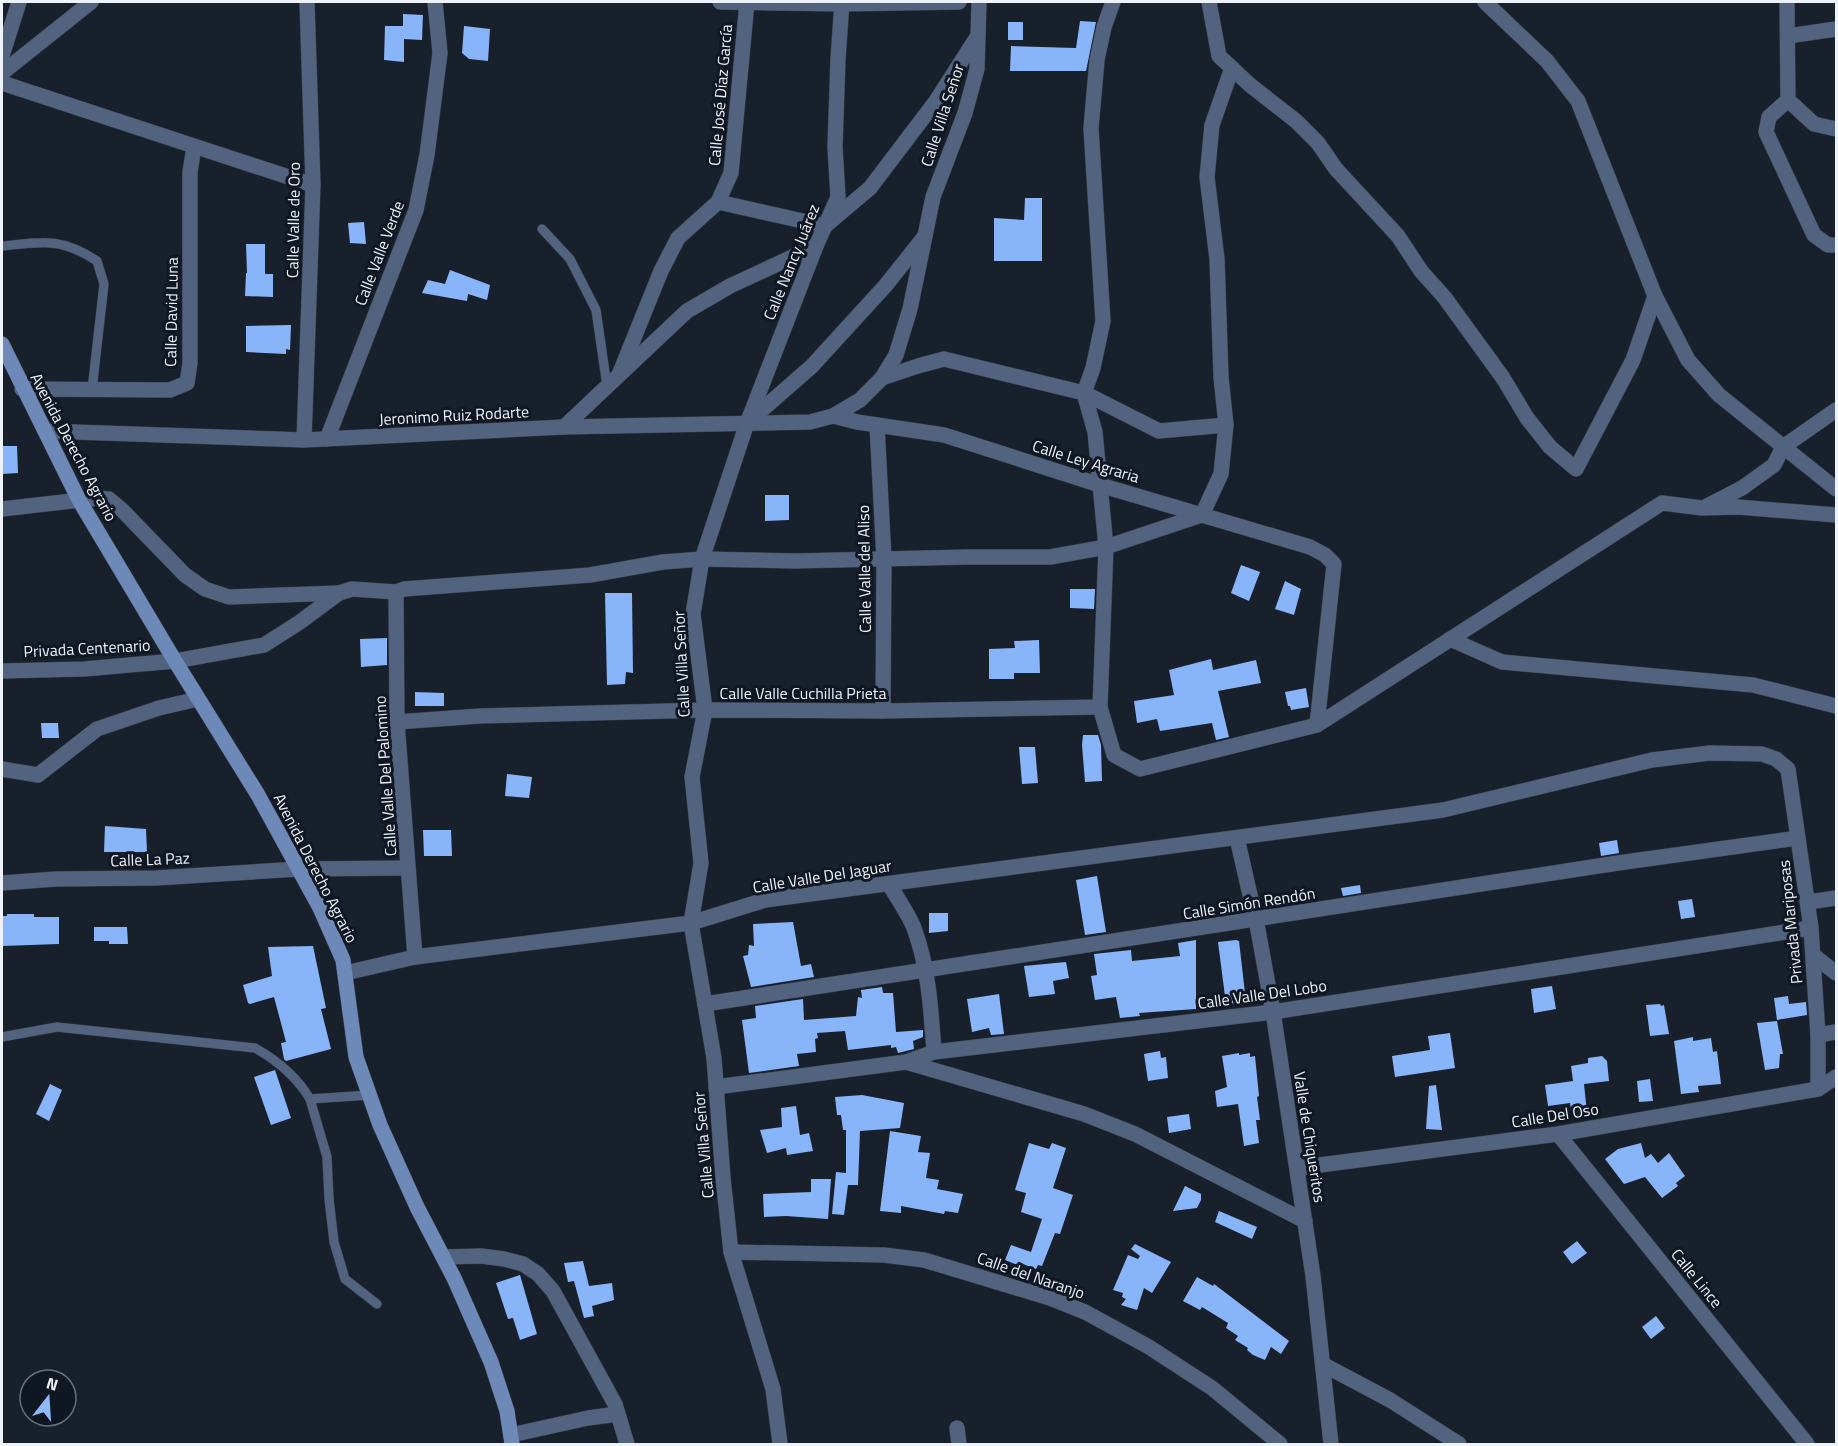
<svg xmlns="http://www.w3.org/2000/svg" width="1838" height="1446" viewBox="0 0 1838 1446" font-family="'Titillium Web',sans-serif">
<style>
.building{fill:#88b4fa}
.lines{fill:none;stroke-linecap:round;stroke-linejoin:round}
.lane-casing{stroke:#363d49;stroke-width:10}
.street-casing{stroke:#363d49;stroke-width:16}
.secondary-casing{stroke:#363d49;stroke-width:16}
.lane{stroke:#51637f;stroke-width:9}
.street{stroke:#51637f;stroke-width:15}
.secondary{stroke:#6d89b7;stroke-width:15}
.labels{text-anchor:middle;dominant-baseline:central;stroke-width:6;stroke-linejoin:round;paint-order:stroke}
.street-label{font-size:16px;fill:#edf2fb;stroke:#0f1722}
</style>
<rect width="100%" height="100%" fill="#18202c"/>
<g class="building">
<polygon points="403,14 423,15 422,40 404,39 404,32 404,62 384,60 385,26 403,26"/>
<polygon points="1080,21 1096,22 1086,71 1010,71 1011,46 1076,48"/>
<rect x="1008" y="22" width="15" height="18"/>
<polygon points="464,26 490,29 488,61 469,59 462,53"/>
<polygon points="1025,198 1042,198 1042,261 994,261 994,218 1024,220"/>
<polygon points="364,222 366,244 350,243 348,223"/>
<polygon points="246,244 265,244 265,274 273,274 273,297 245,296 246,273 247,273"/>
<polygon points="450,270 490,285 487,300 468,294 467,301 422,293 428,280 445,284"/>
<polygon points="291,325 290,350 286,349 286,354 246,352 246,326"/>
<polygon points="2,446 17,446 18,473 2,474"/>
<polygon points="765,495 789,495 789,520 765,521"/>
<polygon points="1241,565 1260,572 1249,601 1231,593"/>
<polygon points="1285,581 1301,589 1294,615 1275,609"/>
<polygon points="1070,589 1095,589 1094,609 1070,608"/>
<polygon points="605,593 632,593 633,673 626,672 625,684 607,685"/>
<polygon points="387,638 387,665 361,667 360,639"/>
<polygon points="1039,640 1040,673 1014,673 1014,679 989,679 989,649 1015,648 1014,641"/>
<polygon points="1211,659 1213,670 1256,660 1261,683 1218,691 1229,737 1216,740 1212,723 1160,731 1157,719 1137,723 1134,701 1174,695 1169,670"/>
<polygon points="1306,688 1309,707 1291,710 1290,706 1288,706 1285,692"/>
<polygon points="415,692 444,693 444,706 415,706"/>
<polygon points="41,723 58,723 59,738 42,738"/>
<polygon points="1083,735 1098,735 1101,745 1102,781 1085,782 1082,745"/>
<polygon points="1019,747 1035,747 1038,783 1022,784"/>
<polygon points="507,774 532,777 529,798 505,796"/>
<polygon points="105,826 146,829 147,852 104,852"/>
<polygon points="423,830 451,830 452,856 424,856"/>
<polygon points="1617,840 1619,853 1601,856 1599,843"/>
<polygon points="1097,876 1106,932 1085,935 1076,880"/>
<polygon points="1360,885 1361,893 1343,896 1341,888"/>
<polygon points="1692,899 1695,917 1681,919 1678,901"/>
<polygon points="929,913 948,913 948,931 929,933"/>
<polygon points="7,914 34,914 34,917 59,917 59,944 2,946 2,916 7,916"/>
<polygon points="793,922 801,966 811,964 814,977 751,987 743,956 748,955 749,945 754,946 753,924"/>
<polygon points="94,927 127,927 128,944 109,944 109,941 94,941"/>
<polygon points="1196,940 1196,1009 1139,1013 1140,1016 1120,1018 1116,997 1095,1000 1091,976 1097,975 1094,954 1131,950 1132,961 1180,956 1178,943"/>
<polygon points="1236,940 1239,941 1246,1002 1226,1004 1218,942"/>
<polygon points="313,946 326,1008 321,1009 331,1049 286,1061 284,1059 281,1043 286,1042 274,997 250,1004 248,1003 243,985 272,976 268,947"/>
<polygon points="1066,962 1069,978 1053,981 1055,994 1029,997 1024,966"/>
<polygon points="1552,986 1556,1009 1534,1013 1531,989"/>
<polygon points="882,987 883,993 893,993 896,1032 923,1030 923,1037 913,1041 914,1049 898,1053 896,1047 891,1048 891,1045 848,1050 845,1031 817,1033 818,1038 815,1039 816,1052 797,1054 799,1066 749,1073 742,1020 756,1018 755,1006 803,999 804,1020 856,1016 858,997 862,998 861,990"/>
<polygon points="999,994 1004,1034 991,1035 989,1028 972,1032 967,999"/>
<polygon points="1788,996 1789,1004 1806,1002 1807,1015 1777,1020 1774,998"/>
<polygon points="1660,1004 1661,1006 1664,1005 1669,1034 1650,1036 1646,1005"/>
<polygon points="1777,1021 1783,1054 1780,1054 1779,1068 1765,1070 1757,1023"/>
<polygon points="1450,1033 1455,1068 1395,1077 1392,1056 1430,1050 1428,1036"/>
<polygon points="1693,1037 1693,1041 1711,1038 1713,1052 1717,1051 1721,1084 1698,1086 1699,1092 1681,1094 1674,1041"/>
<polygon points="1160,1051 1161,1058 1166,1057 1168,1078 1148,1081 1144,1054"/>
<polygon points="1239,1053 1239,1055 1250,1053 1250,1057 1255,1056 1259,1096 1257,1097 1260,1120 1256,1120 1259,1143 1244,1146 1238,1104 1217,1107 1215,1091 1227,1087 1222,1056"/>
<polygon points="1602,1056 1607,1061 1609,1081 1584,1084 1587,1113 1572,1115 1570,1103 1548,1106 1545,1085 1573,1081 1571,1066 1588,1063 1588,1058"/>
<polygon points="275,1070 291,1118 271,1125 254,1077"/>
<polygon points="1650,1079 1653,1101 1639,1102 1637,1081"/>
<polygon points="50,1084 62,1090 49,1121 36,1114"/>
<polygon points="1436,1085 1442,1130 1426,1129 1429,1086"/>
<polygon points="862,1095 904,1103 900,1128 860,1131 858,1185 848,1185 844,1215 832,1214 836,1172 846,1173 846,1130 843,1130 841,1115 837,1115 835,1097"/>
<polygon points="796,1106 800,1135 809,1133 813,1151 787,1155 786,1148 767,1153 760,1130 782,1127 781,1108"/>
<polygon points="1189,1114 1191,1129 1169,1133 1167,1117"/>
<polygon points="890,1131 921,1136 918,1152 930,1153 926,1178 939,1180 937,1189 963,1194 958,1213 945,1211 944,1214 901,1206 901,1213 880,1211"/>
<polygon points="1029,1143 1049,1149 1052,1143 1066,1148 1053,1188 1073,1195 1060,1234 1055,1233 1042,1266 1038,1265 1036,1269 1023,1264 1022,1267 1005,1260 1011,1245 1031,1252 1042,1219 1021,1212 1026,1193 1015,1190"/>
<polygon points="1641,1143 1645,1158 1651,1154 1658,1163 1669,1153 1685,1176 1676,1183 1678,1186 1662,1198 1645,1177 1624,1184 1605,1159 1618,1149"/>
<polygon points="811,1179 831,1179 828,1219 786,1216 764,1217 763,1194 811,1192"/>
<polygon points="1185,1186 1201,1194 1201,1200 1197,1208 1173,1211"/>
<polygon points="1219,1211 1257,1227 1252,1239 1215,1222"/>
<polygon points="1577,1241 1587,1253 1572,1264 1563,1252"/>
<polygon points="1135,1244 1171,1262 1152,1293 1144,1288 1137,1310 1121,1305 1126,1299 1122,1297 1123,1293 1113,1290 1128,1255 1138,1259 1140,1256 1131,1249"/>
<polygon points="583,1261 589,1286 612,1283 614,1300 592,1306 594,1316 584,1318 574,1281 568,1282 564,1263"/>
<polygon points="520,1275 537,1334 520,1340 513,1318 508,1319 496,1283"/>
<polygon points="1197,1277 1213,1286 1214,1284 1289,1341 1281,1354 1271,1347 1265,1360 1253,1355 1247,1350 1248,1348 1235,1340 1238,1336 1226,1328 1228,1323 1202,1307 1200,1310 1183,1301"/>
<polygon points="1656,1316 1665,1328 1651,1339 1642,1327"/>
</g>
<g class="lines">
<defs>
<g id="lane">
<polyline points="542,229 570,259 596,310 607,386"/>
<path d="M 2,246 C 42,242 61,237 97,261 L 104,284 L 92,390"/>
<path d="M 2,1037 L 57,1027 L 255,1048 C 278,1061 297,1077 310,1099 L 370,1095"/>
<polyline points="310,1099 327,1157 329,1199 334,1242 345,1279 377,1304"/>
</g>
<g id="street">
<polyline points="720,2 842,4 959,2"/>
<polyline points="1113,2 1104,27 1097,60 1091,128 1103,321 1093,368 1084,393 1095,432 1106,547 1100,707 1114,755 1140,769 1317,725 1662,503 1702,508 1738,507 1836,515"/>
<polyline points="1209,2 1219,56 1250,85 1296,121 1318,143 1336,169 1398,236 1421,271 1445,298 1503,378 1527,418 1550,447 1576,469 1633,360 1655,296"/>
<polyline points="1485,2 1547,61 1578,101 1655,296 1688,360 1719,395 1836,489"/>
<polyline points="1787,2 1788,100 1814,124 1836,129"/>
<polyline points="1788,36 1836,29"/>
<polyline points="2,56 19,2"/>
<polyline points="2,73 91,2"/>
<polyline points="2,83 313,185"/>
<polyline points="1788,100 1769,117 1766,132 1814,235 1828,245 1836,245"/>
<polyline points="718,202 825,226 870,188 936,101 977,37"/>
<polyline points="619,375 661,271 678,238 718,202 731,173 747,2"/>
<polyline points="882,378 918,366 944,359 1084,393 1159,431 1226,425"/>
<polyline points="22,389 170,390 187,383 190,363 190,172 194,147"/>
<polyline points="833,416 857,422 944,435 1100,485 1310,547 1325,555 1334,564 1317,725"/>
<polyline points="748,421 816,246 838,197 835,147 838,59 842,2"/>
<polyline points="877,425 884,559 883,711"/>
<polyline points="564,427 687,311 730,286 816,246"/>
<polyline points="45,431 304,440 564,427 810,422 833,416 860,400 882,378 896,355 910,309 933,197 965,113 977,69 979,2"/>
<polyline points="327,439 416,210 427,155 440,53 435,2"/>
<polyline points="304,440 313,185 307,2"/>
<polyline points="1707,506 1742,488 1774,465 1783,447 1836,410"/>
<polyline points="2,509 98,498 109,499 122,510 185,575 205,589 229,597 339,593"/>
<polyline points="396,592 397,722 415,957"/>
<polyline points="1450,639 1502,662 1753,685 1836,706"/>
<polyline points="2,671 84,669 175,661 264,645 300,622 339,593 352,589 396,592 404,589 590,575 663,562 702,559 795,561 967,557 1050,557 1106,547 1202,515 1221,474 1226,425 1221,377 1217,259 1207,177 1212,125 1232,68"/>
<polyline points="397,722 480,716 705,710 883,711 1100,707"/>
<polyline points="2,769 38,775 97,729 159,708 198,699"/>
<polyline points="1237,838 1258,930 1273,1012 1313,1276 1331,1444"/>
<polyline points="2,883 56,879 156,878 299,869 408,868"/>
<path d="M 889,884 C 897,898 908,913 914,928 C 929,969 931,1010 934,1052"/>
<polyline points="1808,902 1836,898"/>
<polyline points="1813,955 1836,973"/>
<polyline points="345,973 415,957 691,923 765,900 1443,810 1652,760 1710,753 1762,754 1776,759 1788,769 1811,928 1818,1035 1818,1089"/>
<polyline points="705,1004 1618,863 1798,838"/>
<polyline points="1818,1035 1836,1032"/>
<polyline points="906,1062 1084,1114 1135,1134 1305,1221"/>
<polyline points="716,1087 906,1062 934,1052 1273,1012 1811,928"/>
<polyline points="1558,1134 1807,1444"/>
<polyline points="1297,1168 1558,1134 1818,1089 1836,1077"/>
<polyline points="731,1252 884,1255 924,1260 1050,1298 1085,1312 1149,1347 1212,1388 1280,1444"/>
<polyline points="443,1257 481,1256 504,1259 523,1264 538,1274 553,1291 615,1404 627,1444"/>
<polyline points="1324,1365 1390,1400 1459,1444"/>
<polyline points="957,1428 959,1444"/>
<polyline points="511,1435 588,1418 618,1414"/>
<polyline points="780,1444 773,1389 731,1252 723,1178 714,1058 691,923 701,863 692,777 705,710 693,614 702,559 747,423 812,366 886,285 925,236"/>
</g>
<polyline id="secondary" points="2,344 79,500 175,661 258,795 320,908 343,960 356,1057 380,1125 417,1207 454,1278 491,1362 507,1411 512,1444"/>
</defs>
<use href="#lane" class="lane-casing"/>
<use href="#street" class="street-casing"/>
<use href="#secondary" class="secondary-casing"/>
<use href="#lane" class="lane"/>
<use href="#street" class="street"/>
<use href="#secondary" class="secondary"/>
</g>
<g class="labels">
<g class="street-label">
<text transform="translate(720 95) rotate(-85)">Calle José Díaz García</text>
<text transform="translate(942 115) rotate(-72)">Calle Villa Señor</text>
<text transform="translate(293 220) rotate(-89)">Calle Valle de Oro</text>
<text transform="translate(379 253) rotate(-69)">Calle Valle Verde</text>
<text transform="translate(791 262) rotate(-68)">Calle Nancy Juárez</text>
<text transform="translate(171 312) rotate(-89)">Calle David Luna</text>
<text transform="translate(454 415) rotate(-3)">Jeronimo Ruiz Rodarte</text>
<text transform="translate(74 447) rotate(62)">Avenida Derecho Agrario</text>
<text transform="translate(1086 461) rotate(17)">Calle Ley Agraria</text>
<text transform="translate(864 569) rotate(-91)">Calle Valle del Aliso</text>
<text transform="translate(87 648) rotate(-3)">Privada Centenario</text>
<text transform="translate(681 664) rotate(-93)">Calle Villa Señor</text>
<text x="803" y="693">Calle Valle Cuchilla Prieta</text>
<text transform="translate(385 776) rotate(-94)">Calle Valle Del Palomino</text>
<text transform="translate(150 859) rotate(-2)">Calle La Paz</text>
<text transform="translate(316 868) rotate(63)">Avenida Derecho Agrario</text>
<text transform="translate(822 876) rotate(-9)">Calle Valle Del Jaguar</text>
<text transform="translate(1249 903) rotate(-9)">Calle Simón Rendón</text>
<text transform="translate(1790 922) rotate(-96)">Privada Mariposas</text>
<text transform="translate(1262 994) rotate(-8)">Calle Valle Del Lobo</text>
<text transform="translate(1555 1115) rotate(-9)">Calle Del Oso</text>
<text transform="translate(1310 1137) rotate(81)">Valle de Chiqueritos</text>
<text transform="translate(703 1145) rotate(-95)">Calle Villa Señor</text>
<text transform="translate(1031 1275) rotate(19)">Calle del Naranjo</text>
<text transform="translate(1697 1278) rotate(51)">Calle Lince</text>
</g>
</g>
<rect width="1838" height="1446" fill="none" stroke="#edf2fb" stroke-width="6"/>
<g transform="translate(48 1398) rotate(17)"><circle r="28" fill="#0f1722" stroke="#686f79" stroke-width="1.5"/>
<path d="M0-4.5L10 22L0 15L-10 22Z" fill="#8eb9fd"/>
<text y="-9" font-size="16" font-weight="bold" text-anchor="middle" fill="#edf2fb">N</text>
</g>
</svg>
